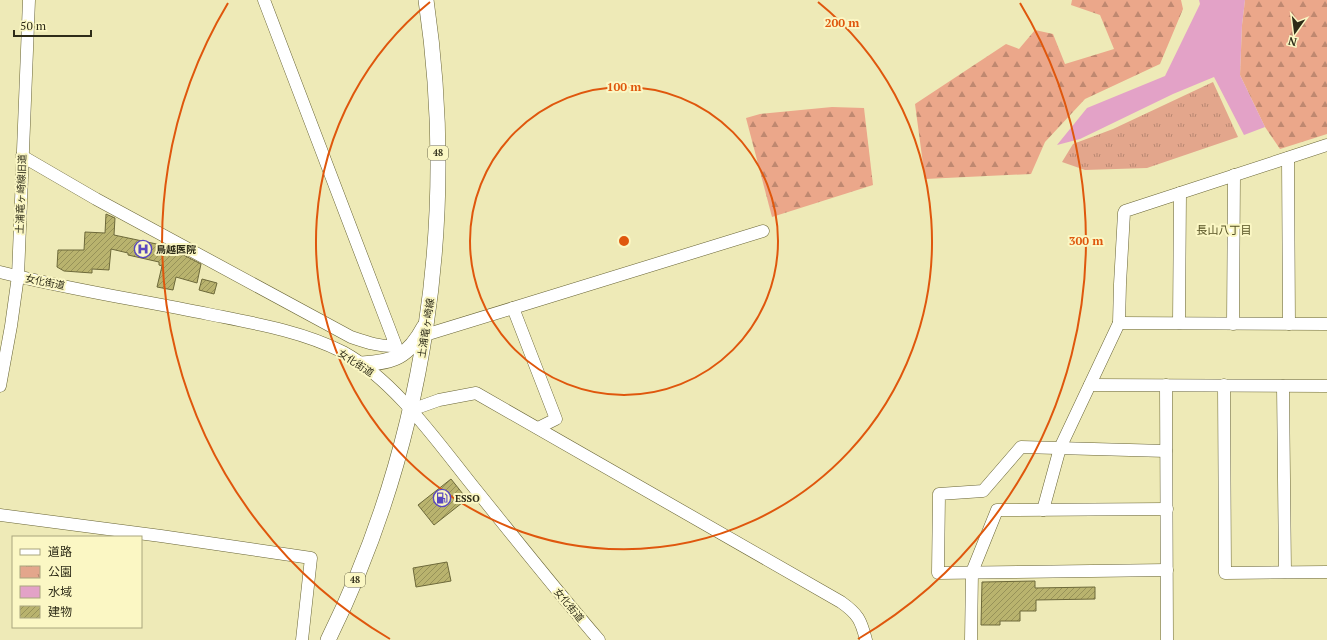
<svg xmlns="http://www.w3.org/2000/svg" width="1327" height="640" viewBox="0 0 1327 640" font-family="'PT Serif','Noto Sans JP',serif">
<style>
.forest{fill:url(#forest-firs)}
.park{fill:url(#park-tufts)}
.water{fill:#e3a2c7}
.building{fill:url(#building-hatch);stroke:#6d693a}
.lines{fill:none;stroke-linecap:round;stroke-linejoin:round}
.minor-casing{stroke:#686435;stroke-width:13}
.major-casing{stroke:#686435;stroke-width:16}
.minor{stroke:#fff;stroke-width:12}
.major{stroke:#fff;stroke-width:15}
.ring{fill:none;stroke:#df570d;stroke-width:2}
.labels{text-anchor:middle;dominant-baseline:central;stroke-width:4;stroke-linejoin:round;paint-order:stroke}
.shield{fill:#fbf7c4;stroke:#6c694c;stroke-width:1}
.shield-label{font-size:9px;font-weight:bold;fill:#2e2c18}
.street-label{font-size:10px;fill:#2e2c18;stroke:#fbf7c4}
.poi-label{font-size:10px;font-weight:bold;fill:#2e2c18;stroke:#fbf7c4;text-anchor:start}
.neighbourhood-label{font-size:11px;fill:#555122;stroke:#fbf7c4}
.centre{fill:#df570d;stroke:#fbf7c4;stroke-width:2}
.ring-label{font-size:12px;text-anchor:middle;font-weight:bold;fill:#df570d;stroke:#fbf7c4;stroke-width:4;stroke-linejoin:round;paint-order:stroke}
</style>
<defs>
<pattern id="forest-firs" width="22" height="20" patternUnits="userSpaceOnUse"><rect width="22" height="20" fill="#eba78a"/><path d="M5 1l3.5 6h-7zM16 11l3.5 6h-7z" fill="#bf8870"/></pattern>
<pattern id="park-tufts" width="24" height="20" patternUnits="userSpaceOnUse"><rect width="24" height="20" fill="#e3a68c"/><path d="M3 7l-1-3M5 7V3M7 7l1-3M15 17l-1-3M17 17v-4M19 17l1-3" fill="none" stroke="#b88771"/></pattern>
<pattern id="building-hatch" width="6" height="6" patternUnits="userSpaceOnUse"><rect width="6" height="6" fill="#b9b36e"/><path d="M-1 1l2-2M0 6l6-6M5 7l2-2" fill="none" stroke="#979259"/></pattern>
</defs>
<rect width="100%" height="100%" fill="#eeeab7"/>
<g class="forest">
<polygon points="1072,0 1181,0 1183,9 1160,64 1085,99 1045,142 1031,174 925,179 915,104 1006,44 1019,49 1035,30 1053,34 1065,64 1114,49 1100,15 1071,5"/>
<polygon points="1245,0 1327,0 1327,134 1280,149 1265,127 1240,75 1242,25"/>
<polygon points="832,107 864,108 873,185 772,217 746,118 760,114"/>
</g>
<polygon class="park" points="1213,82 1238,137 1147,168 1085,170 1062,162 1073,144 1113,129"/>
<polygon class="water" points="1199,0 1245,0 1242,25 1240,75 1265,127 1244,135 1214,77 1173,94 1080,139 1057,145 1087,108 1165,76 1200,4"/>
<g class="building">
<polygon points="106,214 115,218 114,235 166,246 201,264 197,283 176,277 173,290 157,287 162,266 159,265 159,262 128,255 128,253 111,249 109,270 92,269 92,273 64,271 57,267 58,250 84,250 85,232 105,233"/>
<polygon points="202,279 217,283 214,294 199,290"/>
<polygon points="451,479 467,499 434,525 418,505"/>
<polygon points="447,562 451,581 416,587 413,568"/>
<polygon points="1035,581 1035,588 1095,587 1095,599 1036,600 1036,611 1020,611 1020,621 1000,621 1000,625 981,625 982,582"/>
</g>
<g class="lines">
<defs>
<g id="minor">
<path d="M 22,156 L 96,199 L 351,337 C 366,342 380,347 396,346 L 264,0"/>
<polyline points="1288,158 1289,324"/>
<path d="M 0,272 C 68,289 139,300 208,314 C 253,323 302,331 343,352 C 394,380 436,440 472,485 C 514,537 555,589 599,640"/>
<polyline points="513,308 763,231"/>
<polyline points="1119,323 1327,324"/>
<polyline points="1179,323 1180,193"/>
<polyline points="1233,324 1234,175"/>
<polyline points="425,335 513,308 556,419 538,428"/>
<polyline points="1090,385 1327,386"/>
<polyline points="1166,385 1167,640"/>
<polyline points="1224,385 1225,573 1327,572"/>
<polyline points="0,386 11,326 18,276 29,0"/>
<polyline points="1283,386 1285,572"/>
<path d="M 411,410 L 439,400 L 476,393 L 841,602 C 858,614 861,620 866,640"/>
<polyline points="1166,451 1021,447 983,491 939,494 938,573 1167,570"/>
<polyline points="1043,510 1060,448 1119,323 1120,284 1124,213 1125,211 1327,145"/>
<polyline points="0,515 161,536 311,558 302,640"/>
<polyline points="971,640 972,572 997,510 1167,509"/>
</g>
<g id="major">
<path d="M 362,364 C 394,362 408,357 424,327"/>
<path d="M 328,640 C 426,442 458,218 426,0"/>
</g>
</defs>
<use href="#minor" class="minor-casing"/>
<use href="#major" class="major-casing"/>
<use href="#minor" class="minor"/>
<use href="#major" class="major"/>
</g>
<g class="ring">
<circle cx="624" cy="241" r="154"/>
<path d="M818 2A308 308 0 1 1 430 2"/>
<path d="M390 639A462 462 0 0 1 228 3M1020 3A462 462 0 0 1 858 639"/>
</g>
<defs>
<symbol id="hospital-ring" viewBox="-11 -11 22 22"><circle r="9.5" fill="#fbf7c4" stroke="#5948c0" stroke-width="1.5"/><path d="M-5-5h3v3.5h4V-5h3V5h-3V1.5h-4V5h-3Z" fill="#5948c0"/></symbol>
<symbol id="fuel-ring" viewBox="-11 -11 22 22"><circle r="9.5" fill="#fbf7c4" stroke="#5948c0" stroke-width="1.5"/><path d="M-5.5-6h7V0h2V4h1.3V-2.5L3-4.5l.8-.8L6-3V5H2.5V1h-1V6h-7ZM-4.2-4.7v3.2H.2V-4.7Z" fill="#5948c0"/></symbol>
</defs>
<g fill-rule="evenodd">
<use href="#hospital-ring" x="133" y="239" width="20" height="20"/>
<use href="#fuel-ring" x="432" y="488" width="20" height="20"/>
</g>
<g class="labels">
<g class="shield">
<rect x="428" y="146" width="20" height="14" rx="3"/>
<rect x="345" y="573" width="20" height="14" rx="3"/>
</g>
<g class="shield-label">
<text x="438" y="153">48</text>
<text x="355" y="580">48</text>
</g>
<g class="street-label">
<text transform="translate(21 194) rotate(-88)">土浦竜ヶ崎線旧道</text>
<text transform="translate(45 282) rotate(11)">女化街道</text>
<text transform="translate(426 328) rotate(-81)">土浦竜ヶ崎線</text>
<text transform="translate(356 363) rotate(33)">女化街道</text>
<text transform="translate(569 605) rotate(50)">女化街道</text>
</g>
<g class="poi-label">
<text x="156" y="249">鳥越医院</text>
<text x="455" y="498">ESSO</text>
</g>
<g class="neighbourhood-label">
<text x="1224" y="230">長山八丁目</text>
</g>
</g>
<circle cx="624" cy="241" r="6" class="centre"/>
<g class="ring-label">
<text x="842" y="27">200 m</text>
<text x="624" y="91">100 m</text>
<text x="1086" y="245">300 m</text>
</g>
<rect x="12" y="536" width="130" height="92" fill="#fbf7c4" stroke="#a9a67f"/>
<rect x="20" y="549" width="20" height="6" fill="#ffffff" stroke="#a9a67f"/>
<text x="48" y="556" font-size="12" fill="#2e2c18">道路</text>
<rect x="20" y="566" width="20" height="12" fill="url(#park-tufts)" stroke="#a9a67f"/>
<text x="48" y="576" font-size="12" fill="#2e2c18">公園</text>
<rect x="20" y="586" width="20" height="12" fill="#e3a2c7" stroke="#a9a67f"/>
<text x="48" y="596" font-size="12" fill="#2e2c18">水域</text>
<rect x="20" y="606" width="20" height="12" fill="url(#building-hatch)" stroke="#a9a67f"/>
<text x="48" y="616" font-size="12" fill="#2e2c18">建物</text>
<g transform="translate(1295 32) rotate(194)" stroke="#fbf7c4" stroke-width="3" paint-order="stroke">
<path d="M0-3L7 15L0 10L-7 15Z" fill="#2e2c18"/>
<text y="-6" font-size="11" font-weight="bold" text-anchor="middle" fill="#2e2c18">N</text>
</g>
<path d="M14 30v6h77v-6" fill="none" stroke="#2e2c18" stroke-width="2"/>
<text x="20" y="30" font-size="12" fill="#2e2c18" stroke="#fbf7c4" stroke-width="3" paint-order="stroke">50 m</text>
</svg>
